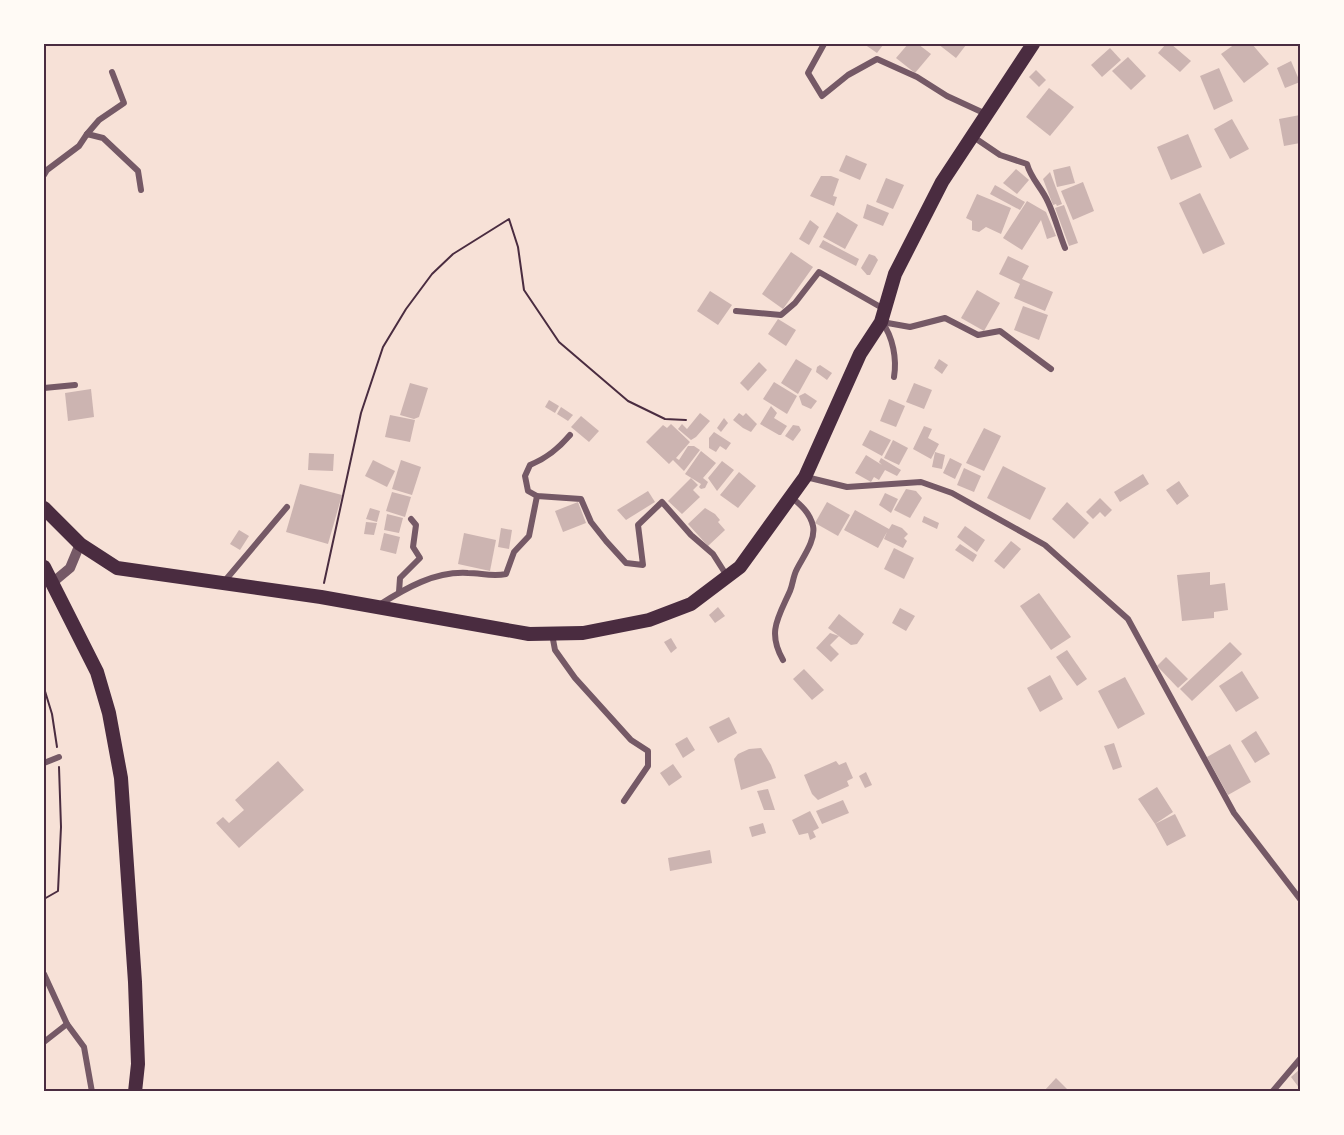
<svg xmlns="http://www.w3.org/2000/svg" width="1344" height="1135" viewBox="0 0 1344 1135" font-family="'DejaVu Sans',sans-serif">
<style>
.building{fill:#ccb4b1}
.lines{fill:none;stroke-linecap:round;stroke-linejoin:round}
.path{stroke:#4a2c40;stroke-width:2}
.minor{stroke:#755966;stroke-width:6}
.tertiary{stroke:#755966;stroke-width:10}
.primary{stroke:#4a2c40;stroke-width:14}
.trunk{stroke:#4a2c40;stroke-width:14}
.neatline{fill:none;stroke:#4a2c40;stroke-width:2}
</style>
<rect width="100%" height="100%" fill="#f7e1d7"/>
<g class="building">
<polygon points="864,44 881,44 883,45 877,53"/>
<polygon points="908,44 918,44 931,54 915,73 896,58"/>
<polygon points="938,44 964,44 966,45 956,58"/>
<polygon points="1166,44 1171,44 1191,61 1180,72 1158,53"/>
<polygon points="1235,44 1252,44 1269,64 1244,83 1221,54"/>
<polygon points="1110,48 1121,60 1102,77 1091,65"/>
<polygon points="1128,57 1146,76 1131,90 1112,71"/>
<polygon points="1291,61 1300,82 1285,88 1277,68"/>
<polygon points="1219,68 1233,101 1214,110 1200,76"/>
<polygon points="1036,70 1046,80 1039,87 1029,77"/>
<polygon points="1049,88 1074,107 1050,136 1026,117"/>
<polygon points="1300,115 1300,143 1284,146 1279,119"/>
<polygon points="1232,119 1249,149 1230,159 1214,129"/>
<polygon points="1188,134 1202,167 1171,180 1157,147"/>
<polygon points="846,155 867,164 860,180 839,171"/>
<polygon points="1070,166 1075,183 1057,187 1053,170"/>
<polygon points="1016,169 1029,180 1017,194 1003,183"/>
<polygon points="1050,172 1062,204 1057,206 1056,204 1053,205 1043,179"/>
<polygon points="821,176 831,176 839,179 833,196 837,197 834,206 810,196"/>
<polygon points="886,178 904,185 893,209 876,202"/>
<polygon points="1083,182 1094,211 1073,220 1061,191"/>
<polygon points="995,185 1025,202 1020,210 990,194"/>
<polygon points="1200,193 1225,244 1203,254 1179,203"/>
<polygon points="977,194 1011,208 1001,234 986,227 979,232 972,230 972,221 966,218"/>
<polygon points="1027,201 1046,212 1056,236 1047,239 1041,220 1022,250 1003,238"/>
<polygon points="867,204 889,213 883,226 863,218"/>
<polygon points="1064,205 1078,243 1069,246 1055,208"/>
<polygon points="837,212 858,225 845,249 823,237"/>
<polygon points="810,220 819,227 809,245 799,239"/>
<polygon points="823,240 859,259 856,266 819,247"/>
<polygon points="791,252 813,267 783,309 762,294"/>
<polygon points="869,254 875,256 878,260 870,275 867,275 861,268"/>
<polygon points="1008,256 1029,266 1022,279 1053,292 1045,311 1014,298 1020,284 999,274"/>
<polygon points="977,290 1000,303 984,331 961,318"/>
<polygon points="710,291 732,305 718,325 697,311"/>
<polygon points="1023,306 1048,315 1039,340 1014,330"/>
<polygon points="778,319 796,330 786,346 768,334"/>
<polygon points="796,359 812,369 798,394 781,383"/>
<polygon points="939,359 948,365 942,374 934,368"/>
<polygon points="759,362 767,370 748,391 740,383"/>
<polygon points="820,365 832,373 827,380 816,372 817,367"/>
<polygon points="774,382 797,396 787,414 763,399"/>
<polygon points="410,383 428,388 419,417 414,419 400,415"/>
<polygon points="914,383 932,390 924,409 906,402"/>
<polygon points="91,389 94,417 68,421 65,393"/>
<polygon points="805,393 817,401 811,409 802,405 799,396"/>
<polygon points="889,399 905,406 896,427 880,421"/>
<polygon points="549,400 559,406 555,413 545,407"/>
<polygon points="771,406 777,413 774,418 787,426 781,435 779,435 760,424"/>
<polygon points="561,407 573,415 568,421 557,414"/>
<polygon points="700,413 710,421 696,437 691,440 678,429 682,424 687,429"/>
<polygon points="739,413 743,416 746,413 757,424 751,432 743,428 733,420"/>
<polygon points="390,415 415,420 410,442 385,437"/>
<polygon points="581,416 599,431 589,442 571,427"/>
<polygon points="724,418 728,423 721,432 717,428"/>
<polygon points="671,424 690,442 676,458 679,460 688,446 694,446 700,450 684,471 673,460 669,464 646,442 663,425 667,428"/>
<polygon points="793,425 799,426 801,430 793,441 785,436"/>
<polygon points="924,426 932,429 928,438 939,444 931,459 913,449"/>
<polygon points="984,428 1001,436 984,471 966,463"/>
<polygon points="870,430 891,440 882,456 862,445"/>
<polygon points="714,432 731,443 726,450 720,446 716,452 709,448 709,438"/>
<polygon points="893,440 908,448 899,465 884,458"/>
<polygon points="701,451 716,463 703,478 708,482 705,488 701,489 699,487 701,484 685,474"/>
<polygon points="935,452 945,455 942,469 932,467"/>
<polygon points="309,453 334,454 333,471 308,470"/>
<polygon points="866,455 882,465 879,462 881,458 901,470 897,476 885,470 879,480 874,477 871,482 855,473"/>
<polygon points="950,458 962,464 955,479 943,473"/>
<polygon points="373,460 395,471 387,487 365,476"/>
<polygon points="401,460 421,467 412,495 392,489"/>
<polygon points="722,461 734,470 717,491 708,478"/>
<polygon points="1003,466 1046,488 1030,520 987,498"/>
<polygon points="964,468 981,476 974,492 957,485"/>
<polygon points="739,472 756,486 738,508 720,495"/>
<polygon points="1143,474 1149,484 1120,502 1114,492"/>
<polygon points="691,478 698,485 693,490 700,497 682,514 668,501"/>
<polygon points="1179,481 1189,496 1177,505 1166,490"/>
<polygon points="300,484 342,495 328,544 286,532"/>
<polygon points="906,489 916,491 922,498 910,518 894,510"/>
<polygon points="648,491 655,502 626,520 617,510"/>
<polygon points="392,492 411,497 405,517 386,511"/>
<polygon points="885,493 898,499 891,513 879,505"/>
<polygon points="1100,498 1112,510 1105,517 1100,512 1093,519 1086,512"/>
<polygon points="578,502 586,523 563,532 555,511"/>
<polygon points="827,502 850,515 838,536 815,523"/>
<polygon points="1067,502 1089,523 1074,539 1052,519"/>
<polygon points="370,508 380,511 377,522 366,519"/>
<polygon points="705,508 715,514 720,520 718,522 725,530 708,546 688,524"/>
<polygon points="855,510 889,529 892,524 902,528 908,534 904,538 907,541 903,548 884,539 887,532 878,548 844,530"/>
<polygon points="387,514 403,518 399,533 384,530"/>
<polygon points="924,516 939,523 937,529 922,522"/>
<polygon points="366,522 377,523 374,535 364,534"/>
<polygon points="965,526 985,540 977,552 957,537"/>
<polygon points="501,528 512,530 509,549 498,547"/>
<polygon points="239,530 249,536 240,550 230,544"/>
<polygon points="384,533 400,537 396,554 380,550"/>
<polygon points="464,533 496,540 490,571 458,564"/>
<polygon points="1011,541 1021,549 1004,569 994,561"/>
<polygon points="960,544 977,555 973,562 955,550"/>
<polygon points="894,548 914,558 904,579 884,569"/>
<polygon points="1210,572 1210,585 1225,583 1228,610 1214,612 1214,618 1182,621 1177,575"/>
<polygon points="1039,593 1071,637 1051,650 1020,606"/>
<polygon points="718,607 725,616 715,623 709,615"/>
<polygon points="900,608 915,616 906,631 892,623"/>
<polygon points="839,614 864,634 857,644 851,645 828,628"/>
<polygon points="830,633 839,636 830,645 839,654 831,662 816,648"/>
<polygon points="671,638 677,648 671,653 664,642"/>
<polygon points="1230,642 1242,654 1192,701 1180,689"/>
<polygon points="1067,650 1087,679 1077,686 1056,657"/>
<polygon points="1166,657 1188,679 1178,688 1157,666"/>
<polygon points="804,669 824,690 812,700 793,679"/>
<polygon points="1242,671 1259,698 1236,712 1219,686"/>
<polygon points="1050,675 1063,699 1040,712 1027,688"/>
<polygon points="1125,677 1145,714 1118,729 1098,691"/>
<polygon points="729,717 737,733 718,743 709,727"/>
<polygon points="1256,731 1270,754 1255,763 1241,741"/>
<polygon points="687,737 695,750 683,758 675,744"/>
<polygon points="1114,743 1122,767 1113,770 1104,746"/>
<polygon points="1230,744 1251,782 1228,795 1207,757"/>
<polygon points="761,748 771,765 776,778 741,790 734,759 738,754 749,749"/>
<polygon points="278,761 304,790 239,848 216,823 223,817 229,823 244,810 235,800"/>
<polygon points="836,761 839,765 846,762 853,778 847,781 849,786 818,800 812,794 804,775"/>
<polygon points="673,764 682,777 669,786 660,773"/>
<polygon points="866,772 872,785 865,788 859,776"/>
<polygon points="1157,787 1173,812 1155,824 1175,814 1186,836 1167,846 1155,824 1138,799"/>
<polygon points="768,789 775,810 764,810 757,791"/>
<polygon points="843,800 849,813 822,824 816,811"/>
<polygon points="810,811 819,828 813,831 816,837 810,840 808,833 799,835 792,820"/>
<polygon points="763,823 766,833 752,837 749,827"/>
<polygon points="710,850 712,863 670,871 668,858"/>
<polygon points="1300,1069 1300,1089 1291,1077"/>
<polygon points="1056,1078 1070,1092 1045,1090"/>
</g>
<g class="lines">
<g class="path">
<polyline points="324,583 361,413 383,347 406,309 432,274 453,254 509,219 518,247 524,290 559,342 628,401 665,419 686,420"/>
<polyline points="44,688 52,714 57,747"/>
<polyline points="44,899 58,891 61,827 59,767"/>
</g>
<g class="minor">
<polyline points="824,44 808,73 822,96 848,75 877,59 917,77 947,96 986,114"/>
<polyline points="87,134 99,120 124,103 112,72"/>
<path d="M 972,136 L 1000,155 L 1027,164 C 1031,179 1042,188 1048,202 C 1055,217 1059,233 1065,248"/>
<polyline points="44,175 47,170 79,146 87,134 103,138 138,171 141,190"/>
<polyline points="736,311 781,315 795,303 819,272 884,309"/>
<polyline points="882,322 910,327 945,318 978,335 1000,331 1051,369"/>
<path d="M 882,322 C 893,337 897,359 894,377"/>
<polyline points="44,388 75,385"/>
<path d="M 570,435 C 558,449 547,458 530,465 L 525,476 L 528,491 L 537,496 L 581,499 L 591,522 L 606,541 L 626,563 L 643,565 L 638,525 L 662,502 L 691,535 L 713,554 L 727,576"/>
<polyline points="806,477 847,487 921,482 952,493 1045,545 1128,619 1234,813 1300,899"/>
<polyline points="223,583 287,507"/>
<polyline points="399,592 400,578 420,558 413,547 416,525 411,519"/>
<path d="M 379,605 C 406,588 435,571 468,573 C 481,573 492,577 506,574 L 514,552 L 529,536 L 537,496"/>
<polyline points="552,634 555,650 575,678 631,740 648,751 648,766 624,801"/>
<path d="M 783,660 C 767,632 778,618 790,591 C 793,584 793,576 797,569 C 803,557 816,540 813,526 C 810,513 801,505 791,497"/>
<polyline points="44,763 59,757"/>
<polyline points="44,974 67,1024 84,1047 92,1092"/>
<polyline points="44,1042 67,1024"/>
<polyline points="1272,1092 1300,1059"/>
</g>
<polyline class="tertiary" points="52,583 70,568 80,544"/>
<polyline class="primary" points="44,567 97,672 109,713 121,778 135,982 138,1064 135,1092"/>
<polyline class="trunk" points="44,508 80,544 117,568 321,597 529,634 583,633 649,620 691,604 740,567 805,477 860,354 881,322 895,274 942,182 1033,44"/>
</g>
<rect width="1344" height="1135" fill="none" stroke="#fffaf5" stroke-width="90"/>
<rect x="45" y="45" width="1254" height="1045" class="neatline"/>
</svg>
